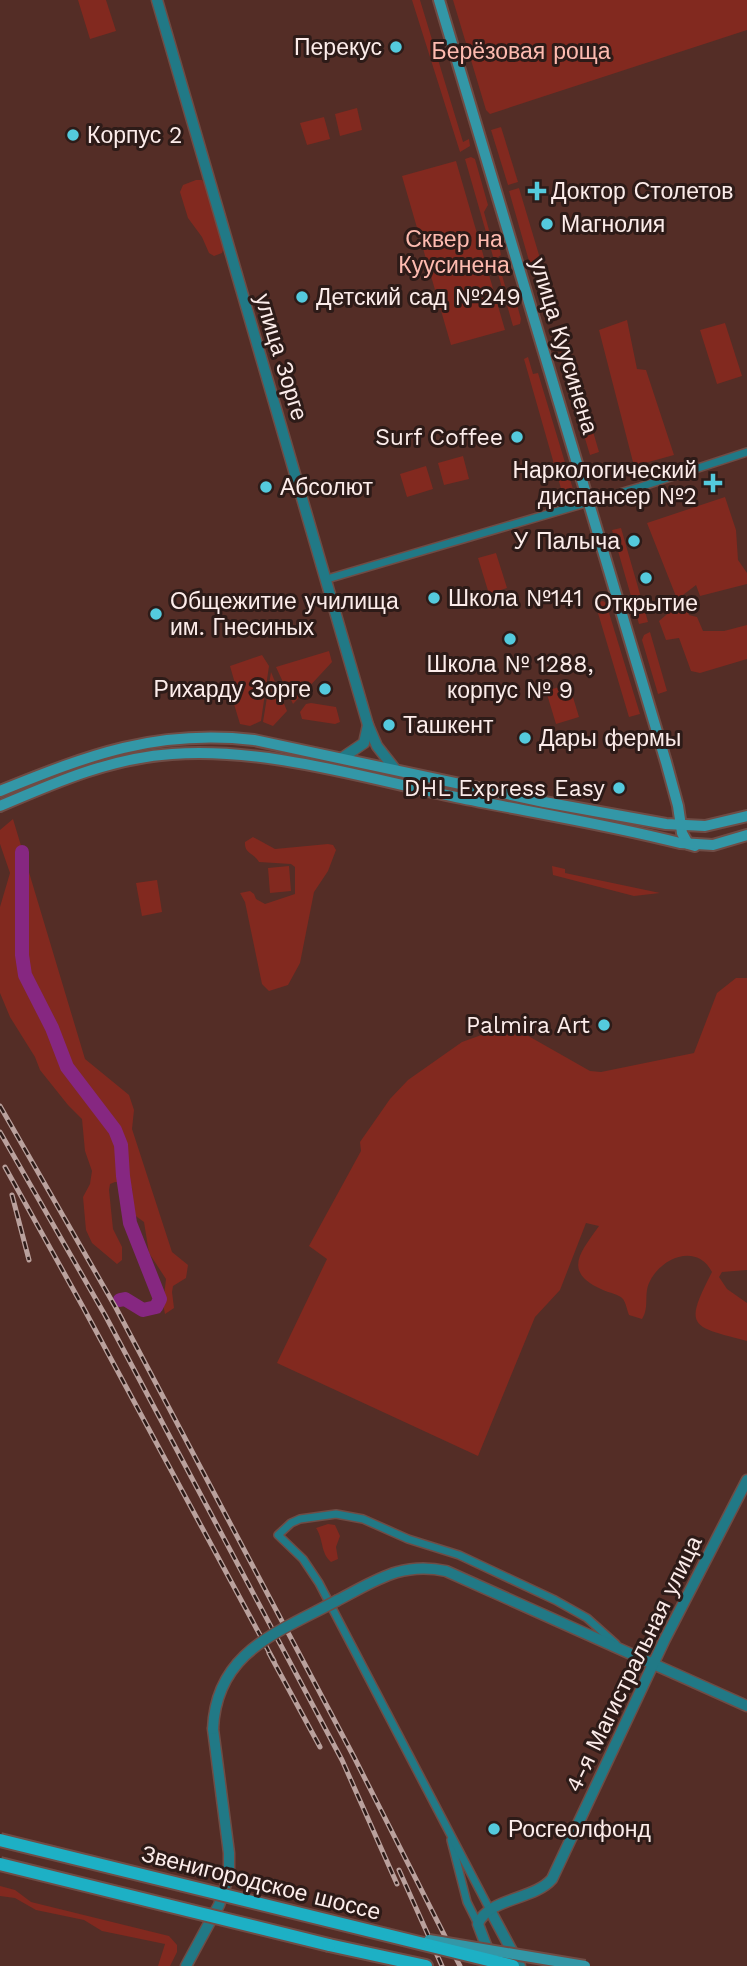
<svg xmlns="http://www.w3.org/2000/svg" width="747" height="1966" viewBox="0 0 747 1966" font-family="'Work Sans',sans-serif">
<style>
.green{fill:#82291f}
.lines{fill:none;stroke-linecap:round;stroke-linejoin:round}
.river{stroke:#862781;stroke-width:14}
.minor-casing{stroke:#6f4c45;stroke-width:10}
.tertiary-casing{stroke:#6f4c45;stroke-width:13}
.secondary-casing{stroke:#6f4c45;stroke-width:14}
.primary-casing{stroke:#6f4c45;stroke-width:16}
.minor{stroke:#217986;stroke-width:7}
.tertiary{stroke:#217986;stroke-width:10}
.secondary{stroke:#3397a7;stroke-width:10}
.primary{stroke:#1db0c5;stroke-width:12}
.rail-casing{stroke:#baa19d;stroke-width:5}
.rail{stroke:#2d1b18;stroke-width:2.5;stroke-dasharray:8;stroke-linecap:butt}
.tertiary-bridge-casing{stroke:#6f4c45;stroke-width:13;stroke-linecap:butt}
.secondary-bridge-casing{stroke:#6f4c45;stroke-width:14;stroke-linecap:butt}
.primary-bridge-casing{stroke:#6f4c45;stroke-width:16;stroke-linecap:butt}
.tertiary-bridge{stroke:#217986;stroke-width:10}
.secondary-bridge{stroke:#3397a7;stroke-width:10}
.primary-bridge{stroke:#1db0c5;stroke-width:12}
.poi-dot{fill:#54cadd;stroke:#2d1b18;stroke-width:2.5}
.labels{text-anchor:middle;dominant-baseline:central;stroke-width:6;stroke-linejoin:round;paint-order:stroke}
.poi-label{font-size:23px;fill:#fcecea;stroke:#2d1b18;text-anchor:start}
.park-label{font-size:23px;fill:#febbb0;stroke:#2d1b18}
.street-label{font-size:23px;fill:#fcecea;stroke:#2d1b18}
</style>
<rect width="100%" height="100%" fill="#542d26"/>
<g class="green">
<polygon points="78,0 106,0 116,31 90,39"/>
<polygon points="412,0 420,0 463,142 469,139 470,146 460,152"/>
<polygon points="453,0 747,0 747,30 490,114 486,110"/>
<polygon points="357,108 362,130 340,136 335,114"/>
<polygon points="324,117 330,139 307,145 300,123"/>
<polygon points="501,127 518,182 508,185 491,130"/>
<polygon points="471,157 475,159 488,205 484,212 492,241 498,240 501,255 497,258 508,296 514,294 521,319 520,324 513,326 465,159"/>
<polygon points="456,161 505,330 451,345 402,176"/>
<polygon points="196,180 202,180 205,184 224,247 222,253 214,256 209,253 202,237 188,218 180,192 183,185"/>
<polygon points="519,188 542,265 531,268 509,191"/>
<polygon points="627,320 637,369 646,370 674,455 634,466 599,330"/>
<polygon points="725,323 742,376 717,384 700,330"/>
<polygon points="567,343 599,452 590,455 560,355 561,347"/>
<polygon points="528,357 533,374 538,373 573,489 562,492 524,359"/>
<polygon points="463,456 469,479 444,485 438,463"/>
<polygon points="426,466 433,489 407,497 400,474"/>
<polygon points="725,497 736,530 738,560 747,573 747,584 700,596 696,585 683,595 689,615 697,617 703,631 724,631 747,625 747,659 700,673 691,671 679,638 666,640 659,621 679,604 647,523"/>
<polygon points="621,528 648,622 639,624 612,530"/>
<polygon points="496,553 507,588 489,594 478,558"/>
<polygon points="603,601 606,603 640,714 629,717 595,603"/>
<polygon points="650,632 667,691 658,694 642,640 644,635"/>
<polygon points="329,651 332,662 293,704 276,667"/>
<polygon points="262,655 269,666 261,721 250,726 240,724 234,704 240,701 230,666"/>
<polygon points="271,672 287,711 273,726 263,722"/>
<polygon points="569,684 579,717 556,724 546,691"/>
<polygon points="311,703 336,707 340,722 335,724 302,719 300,712 306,704"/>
<polygon points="13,819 85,1059 129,1095 134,1110 132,1129 172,1252 188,1265 186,1278 173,1286 172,1292 174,1308 165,1314 163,1304 166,1279 149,1253 144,1222 133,1214 132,1188 128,1183 115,1182 110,1184 109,1190 113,1229 122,1247 122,1260 117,1264 92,1243 86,1230 83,1197 90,1184 92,1171 85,1151 82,1119 68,1105 40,1070 35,1057 10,1017 0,993 0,907 10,873 0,844 0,830"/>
<path d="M 253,837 L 275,849 L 328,844 L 333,845 L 336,850 L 328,871 L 314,892 L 300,963 L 288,985 L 269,991 L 262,984 L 245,902 L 240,893 L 250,891 L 254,894 L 256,899 L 265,904 L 295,894 L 295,867 L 291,864 L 259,862 C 254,853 244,854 245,842 Z"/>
<polygon points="289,866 291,891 270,893 268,868"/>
<polygon points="552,866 565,869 565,873 660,893 634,896 553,875"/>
<polygon points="157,880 162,912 142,916 136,883"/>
<path d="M 736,978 L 747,978 L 747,1270 L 722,1272 L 719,1277 L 727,1289 L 747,1303 L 747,1341 C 691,1326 683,1328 712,1272 C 697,1243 662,1257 650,1281 C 643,1294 650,1307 642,1319 L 629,1315 C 627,1310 626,1303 623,1299 C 619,1294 609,1293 603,1290 C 562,1272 580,1253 599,1226 L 586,1223 L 560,1290 L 535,1317 L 478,1456 L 277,1363 L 327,1259 L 309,1246 L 361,1151 L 360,1142 L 390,1099 L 408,1080 L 462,1042 L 509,1025 L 590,1071 L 601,1072 L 694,1053 L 717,993 Z"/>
<path d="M 328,1524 L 335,1525 L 340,1536 L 336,1547 L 338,1559 L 331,1562 C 320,1552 324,1540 316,1528 Z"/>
<polygon points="0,1886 15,1890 31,1902 169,1936 177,1945 177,1952 170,1966 158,1966 165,1944 102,1931 84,1920 36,1910 15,1898 0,1896"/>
</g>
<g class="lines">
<polyline class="river" points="22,852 22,955 25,975 52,1028 67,1067 115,1130 121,1145 123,1176 130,1223 160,1299 156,1307 143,1310 125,1299 120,1300"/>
<defs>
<g id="minor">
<polyline points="327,579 640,487 747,452"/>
<polyline points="451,1840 467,1902 478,1924"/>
<polyline points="490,1910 319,1583 303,1559 278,1535 291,1523 300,1519 336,1514 363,1519 408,1539 459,1555 555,1600 587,1618 616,1644"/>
</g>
<g id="tertiary">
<polyline points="157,0 368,725 377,746 395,769"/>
<polyline points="342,758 364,743 368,725"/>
<path d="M 338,1600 C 375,1581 402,1561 446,1571 L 747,1706"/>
<polyline points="490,1910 520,1966"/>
<path d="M 489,1953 L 478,1924 C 488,1898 534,1900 552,1879 L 664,1641 L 747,1480"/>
<polyline points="186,1966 219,1905 229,1875 229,1853 213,1729"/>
</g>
<g id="secondary">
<polyline points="439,0 666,762 678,806 682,833 688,844 695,846"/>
<path d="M 0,791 C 89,755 156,729 254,740 L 544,802 L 666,824 L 705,826 L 747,816"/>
<path d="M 0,806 C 56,782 111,758 172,754 C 265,747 365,778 456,797 C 530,812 606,824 680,843 L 713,845 L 747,835"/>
</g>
<polyline id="primary" points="329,1945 426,1966"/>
</defs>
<use href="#minor" class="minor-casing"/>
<use href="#tertiary" class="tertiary-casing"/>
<use href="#secondary" class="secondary-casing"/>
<use href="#primary" class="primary-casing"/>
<use href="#minor" class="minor"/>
<use href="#tertiary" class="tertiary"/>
<use href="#secondary" class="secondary"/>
<use href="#primary" class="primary"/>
<defs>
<g id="rail">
<polyline points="0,1106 116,1308 354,1757 460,1966"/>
<polyline points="0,1132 105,1315 342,1760 397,1884"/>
<polyline points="5,1167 83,1307 274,1661"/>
<polyline points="12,1195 29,1260"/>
<polyline points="269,1653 320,1747"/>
<polyline points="399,1870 442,1966"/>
</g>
</defs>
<use href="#rail" class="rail-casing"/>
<use href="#rail" class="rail"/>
<defs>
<path id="tertiary-bridge" d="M 213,1729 C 216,1651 279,1632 338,1600"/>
<polyline id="secondary-bridge" points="429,1940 585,1966"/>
<g id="primary-bridge">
<polyline points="0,1840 513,1966"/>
<polyline points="0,1864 329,1945"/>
</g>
</defs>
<use href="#tertiary-bridge" class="tertiary-bridge-casing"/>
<use href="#secondary-bridge" class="secondary-bridge-casing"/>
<use href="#primary-bridge" class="primary-bridge-casing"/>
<use href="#tertiary-bridge" class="tertiary-bridge"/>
<use href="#secondary-bridge" class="secondary-bridge"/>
<use href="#primary-bridge" class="primary-bridge"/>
</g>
<g class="poi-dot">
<circle cx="396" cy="47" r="7"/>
<circle cx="73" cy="135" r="7"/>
<path d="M533.5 180.5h7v7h7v7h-7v7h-7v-7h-7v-7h7z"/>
<circle cx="547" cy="224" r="7"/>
<circle cx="302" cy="297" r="7"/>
<circle cx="517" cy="437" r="7"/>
<path d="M709.5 472.5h7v7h7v7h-7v7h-7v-7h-7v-7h7z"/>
<circle cx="266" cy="487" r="7"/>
<circle cx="634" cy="541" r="7"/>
<circle cx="646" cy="578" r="7"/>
<circle cx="434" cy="598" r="7"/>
<circle cx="156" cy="614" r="7"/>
<circle cx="510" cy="639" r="7"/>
<circle cx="325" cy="689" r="7"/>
<circle cx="389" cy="725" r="7"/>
<circle cx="525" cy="738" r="7"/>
<circle cx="619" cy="788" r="7"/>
<circle cx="604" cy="1025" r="7"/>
<circle cx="494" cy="1829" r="7"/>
</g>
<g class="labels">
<g class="poi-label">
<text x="382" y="47" text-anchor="end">Перекус</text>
<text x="87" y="135">Корпус 2</text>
<text x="551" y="191">Доктор Столетов</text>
<text x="561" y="224">Магнолия</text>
<text x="316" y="297">Детский сад №249</text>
<text x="503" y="437" text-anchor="end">Surf Coffee</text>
<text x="697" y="470" text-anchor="end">Наркологический<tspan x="697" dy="26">диспансер №2</tspan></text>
<text x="280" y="487">Абсолют</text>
<text x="620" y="541" text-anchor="end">У Палыча</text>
<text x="448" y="598">Школа №141</text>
<text x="170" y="601">Общежитие училища<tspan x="170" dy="26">им. Гнесиных</tspan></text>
<text x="646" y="603" text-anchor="middle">Открытие</text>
<text x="510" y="664" text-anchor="middle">Школа № 1288,<tspan x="510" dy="26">корпус № 9</tspan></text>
<text x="311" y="689" text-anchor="end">Рихарду Зорге</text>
<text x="403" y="725">Ташкент</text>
<text x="539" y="738">Дары фермы</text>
<text x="605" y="788" text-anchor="end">DHL Express Easy</text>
<text x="590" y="1025" text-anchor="end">Palmira Art</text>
<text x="508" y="1829">Росгеолфонд</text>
</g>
<g class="park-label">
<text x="521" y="51">Берёзовая роща</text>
<text x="454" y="239">Сквер на<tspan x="454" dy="26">Куусинена</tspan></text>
</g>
<g class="street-label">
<text transform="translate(564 346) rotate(73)">улица Куусинена</text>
<text transform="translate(281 357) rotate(73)">улица Зорге</text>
<text transform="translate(634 1664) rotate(-64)">4-я Магистральная улица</text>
<text transform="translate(261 1883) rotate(14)">Звенигородское шоссе</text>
</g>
</g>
</svg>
